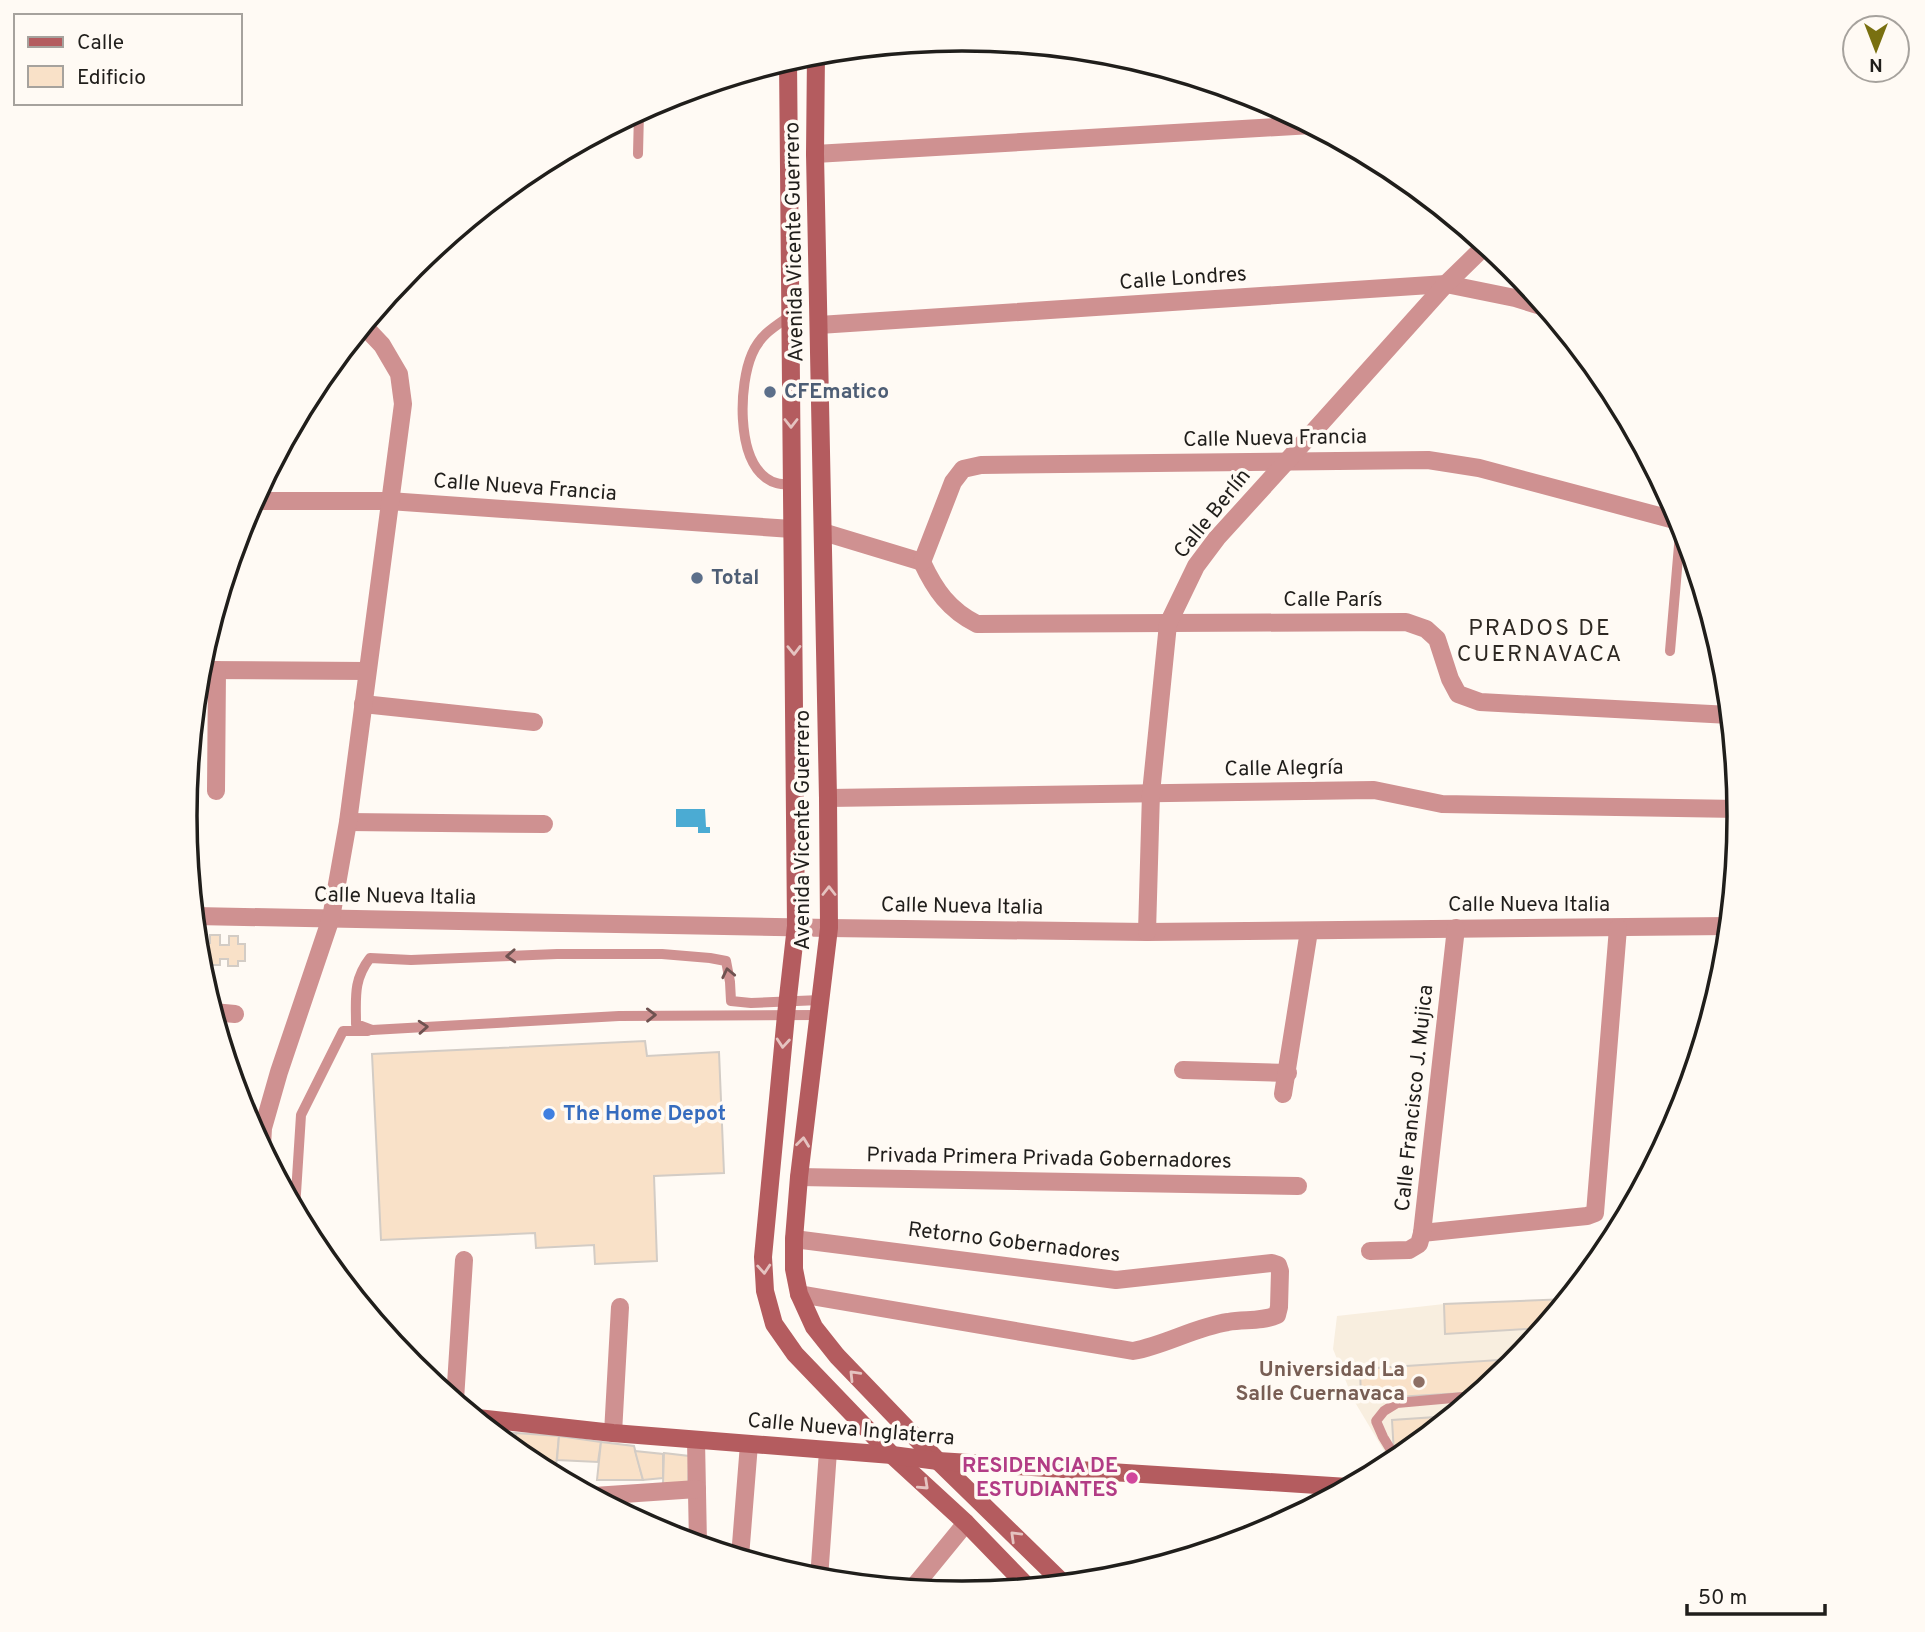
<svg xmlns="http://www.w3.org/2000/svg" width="1925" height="1632" viewBox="0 0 1925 1632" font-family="Overpass,sans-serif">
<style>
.built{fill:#f8eedf}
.water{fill:#4babd3}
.building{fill:#f9e1c8;stroke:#d3ccc5;stroke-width:2}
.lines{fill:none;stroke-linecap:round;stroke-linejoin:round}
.lane{stroke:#cf9191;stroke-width:10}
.street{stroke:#cf9191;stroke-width:18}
.secondary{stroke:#b45c5f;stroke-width:18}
.oneway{stroke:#e5c3c0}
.oneway2{stroke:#6f5250}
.service-dot{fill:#5c6f8a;stroke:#fffaf4;stroke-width:2.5}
.shop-dot{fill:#3f7fe0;stroke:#fffaf4;stroke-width:2.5}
.education-dot{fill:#8d6e63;stroke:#fffaf4;stroke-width:2.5}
.hotel-dot{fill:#d1479c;stroke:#fffaf4;stroke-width:2.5}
.labels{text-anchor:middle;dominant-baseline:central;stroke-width:7;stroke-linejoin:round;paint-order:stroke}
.street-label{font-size:21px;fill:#201e1b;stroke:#fffaf4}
.service-label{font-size:21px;font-weight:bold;fill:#4e5e75;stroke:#fffaf4;text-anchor:start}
.shop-label{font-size:21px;font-weight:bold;fill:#366cbe;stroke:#fffaf4;text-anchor:start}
.education-label{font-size:21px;font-weight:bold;fill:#785e54;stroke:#fffaf4;text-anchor:end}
.hotel-label{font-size:21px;font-weight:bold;fill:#b23c85;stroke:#fffaf4;text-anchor:end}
.neighbourhood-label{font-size:23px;letter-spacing:2px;fill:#2e2923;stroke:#fffaf4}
.rim{fill:none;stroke:#201e1b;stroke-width:3.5}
</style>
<rect width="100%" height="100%" fill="#fffaf4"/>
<polygon class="built" points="1567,1299 1512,1366 1392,1464 1353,1399 1333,1349 1337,1316 1444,1304"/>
<polygon class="water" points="676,809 705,809 706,827 710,827 710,833 698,833 698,827 676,827"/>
<g class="building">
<polygon points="210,935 220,935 220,945 229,945 229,936 238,936 238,944 245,944 245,961 238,961 238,966 228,966 228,959 220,959 220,965 210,965 210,959 199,959 197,943 210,943"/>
<polygon points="645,1041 647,1056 719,1052 724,1173 654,1176 657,1261 595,1264 594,1245 536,1248 535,1233 381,1240 372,1054"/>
<polygon points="1567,1299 1543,1328 1445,1334 1444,1304"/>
<polygon points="1499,1360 1500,1376 1481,1392 1361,1399 1360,1369"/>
<polygon points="1451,1416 1406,1453 1394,1454 1392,1420"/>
<polygon points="492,1431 516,1433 515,1449"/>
<polygon points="516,1433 559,1436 555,1476 530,1462 515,1449"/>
<polygon points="559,1436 601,1442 598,1462 557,1460"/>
<polygon points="601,1442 634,1446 643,1480 597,1480"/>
<polygon points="635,1451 663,1454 663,1478 643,1480"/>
<polygon points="664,1453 689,1456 688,1483 663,1484"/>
</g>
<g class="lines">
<g class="lane">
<polyline points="638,154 639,112"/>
<path d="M 790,316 C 774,327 760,335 752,354 C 739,384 736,456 766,478 C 774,484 782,484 792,485"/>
<polyline points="1670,651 1681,522"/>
<path d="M 818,1015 L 619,1016 L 372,1030 L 356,1024 C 356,998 353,980 370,958 L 411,960 L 557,954 L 662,954 L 710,958 L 726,961 L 730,982 L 731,1001 L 751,1003 L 820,1000"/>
<polyline points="295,1209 301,1115 343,1031 368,1031"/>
<polyline points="1397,1460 1383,1437 1376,1421 1384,1411 1397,1403 1475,1396"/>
</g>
<g class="street">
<polyline points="815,154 1312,125"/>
<polyline points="819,325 1446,284 1515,298 1547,308"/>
<polyline points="253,501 389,501 792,529"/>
<polyline points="823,532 922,562"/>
<path d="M 922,562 C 935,590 949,610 977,624 L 1406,622 L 1426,629 L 1437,639 L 1450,679 L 1458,694 L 1480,702 L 1730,715"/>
<polyline points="922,562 953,482 963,469 981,465 1428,460 1479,468 1682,522"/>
<polyline points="199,670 367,671"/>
<polyline points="363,704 534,722"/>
<polyline points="216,791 217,670"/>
<polyline points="828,798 1374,790 1442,804 1739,809"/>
<polyline points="348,822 544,824"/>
<polyline points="195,916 829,928 1147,932 1729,926"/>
<polyline points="1147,932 1151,793 1168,624 1196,566 1217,538 1287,461 1446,284 1486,245"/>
<polyline points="213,1012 235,1014"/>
<polyline points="1183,1070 1288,1073"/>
<polyline points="1283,1094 1309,931"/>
<polyline points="262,1146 263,1128 279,1072 331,918 348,822 403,404 399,374 382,345 364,326"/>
<polyline points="799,1177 1298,1186"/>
<polyline points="1422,1233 1587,1216 1595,1213 1618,928"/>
<path d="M 794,1239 L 1116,1280 L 1272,1263 L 1278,1265 L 1280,1271 L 1279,1307 L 1277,1315 C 1261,1322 1245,1319 1228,1322 C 1195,1327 1166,1345 1133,1351 L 799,1294"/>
<polyline points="1370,1251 1409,1250 1419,1244 1422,1233 1456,928"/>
<polyline points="455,1400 464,1260"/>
<polyline points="613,1433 620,1307"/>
<polyline points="696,1440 698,1544"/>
<polyline points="594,1496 697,1489"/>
<polyline points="740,1557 749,1444"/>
<polyline points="819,1579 828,1451"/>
<polyline points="912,1589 966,1523"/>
</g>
<g class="secondary">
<polyline points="816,53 815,154 828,798 829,928 799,1177 794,1239 794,1269 799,1294 814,1327 837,1356 938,1461 1064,1584"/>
<polyline points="788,60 796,926 786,1015 763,1257 765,1291 774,1324 795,1354 892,1455 966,1523 1028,1587"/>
<polyline points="477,1418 613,1433 892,1455 938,1461 1348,1487"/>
</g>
</g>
<defs><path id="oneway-chevron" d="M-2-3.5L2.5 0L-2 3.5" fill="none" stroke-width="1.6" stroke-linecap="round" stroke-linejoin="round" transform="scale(1.75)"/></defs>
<g class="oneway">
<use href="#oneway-chevron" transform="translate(791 423) rotate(90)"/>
<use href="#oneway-chevron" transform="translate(794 650) rotate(89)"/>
<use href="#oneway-chevron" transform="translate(829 891) rotate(-90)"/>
<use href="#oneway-chevron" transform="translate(783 1043) rotate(95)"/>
<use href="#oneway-chevron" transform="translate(803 1142) rotate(-83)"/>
<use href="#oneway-chevron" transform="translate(764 1269) rotate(86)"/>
<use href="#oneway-chevron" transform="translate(854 1375) rotate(-134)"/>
<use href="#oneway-chevron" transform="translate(924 1485) rotate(43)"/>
<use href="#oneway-chevron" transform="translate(1015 1536) rotate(-136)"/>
</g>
<g class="oneway2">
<use href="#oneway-chevron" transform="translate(511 956) rotate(177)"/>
<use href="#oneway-chevron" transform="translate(728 973) rotate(-102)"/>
<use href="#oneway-chevron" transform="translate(651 1015) rotate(-1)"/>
<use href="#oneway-chevron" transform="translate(423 1027) rotate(-4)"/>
</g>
<g class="service-dot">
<circle cx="770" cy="392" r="7"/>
<circle cx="697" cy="578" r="7"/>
</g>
<circle class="shop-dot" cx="549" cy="1114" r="7"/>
<circle class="education-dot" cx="1419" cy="1382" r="7"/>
<circle class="hotel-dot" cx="1132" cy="1478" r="7"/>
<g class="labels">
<g class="street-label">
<text transform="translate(795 242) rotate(-91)">Avenida Vicente Guerrero</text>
<text transform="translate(1183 279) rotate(-4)">Calle Londres</text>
<text transform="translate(1275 439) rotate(-1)">Calle Nueva Francia</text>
<text transform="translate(525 488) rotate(4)">Calle Nueva Francia</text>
<text transform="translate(1213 514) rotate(-51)">Calle Berlín</text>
<text x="1333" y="600">Calle París</text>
<text transform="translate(1284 769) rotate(-1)">Calle Alegría</text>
<text transform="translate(803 830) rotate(-90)">Avenida Vicente Guerrero</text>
<text transform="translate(395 897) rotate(1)">Calle Nueva Italia</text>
<text x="1529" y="905">Calle Nueva Italia</text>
<text transform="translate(962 907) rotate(1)">Calle Nueva Italia</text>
<text transform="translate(1415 1098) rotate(-84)">Calle Francisco J. Mujica</text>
<text transform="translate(1049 1159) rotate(1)">Privada Primera Privada Gobernadores</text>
<text transform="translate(1014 1243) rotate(7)">Retorno Gobernadores</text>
<text transform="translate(851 1430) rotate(5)">Calle Nueva Inglaterra</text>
</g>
<g class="service-label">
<text x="784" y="392">CFEmatico</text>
<text x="711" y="578">Total</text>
</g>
<g class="shop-label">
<text x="563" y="1114">The Home Depot</text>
</g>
<g class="education-label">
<text x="1405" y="1370">Universidad La<tspan x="1405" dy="24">Salle Cuernavaca</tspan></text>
</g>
<g class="hotel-label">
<text x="1118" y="1466">RESIDENCIA DE<tspan x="1118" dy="24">ESTUDIANTES</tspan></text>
</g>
<g class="neighbourhood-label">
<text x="1540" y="629">PRADOS DE<tspan x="1540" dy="26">CUERNAVACA</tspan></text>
</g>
</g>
<path d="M0 0H1925V1632H0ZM197 816a765 765 0 1 1 1530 0a765 765 0 1 1-1530 0Z" fill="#fffaf4" fill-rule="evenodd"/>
<path class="rim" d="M197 816a765 765 0 1 1 1530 0a765 765 0 1 1-1530 0Z"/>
<rect x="14" y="14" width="228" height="91" fill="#fffaf4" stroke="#a6a29d" stroke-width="2"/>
<rect x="28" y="37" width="35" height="10" fill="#b45c5f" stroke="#a6a29d" stroke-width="2"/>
<text x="77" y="49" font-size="21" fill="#201e1b">Calle</text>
<rect x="28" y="66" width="35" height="21" fill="#f9e1c8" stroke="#a6a29d" stroke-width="2"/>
<text x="77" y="84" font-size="21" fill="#201e1b">Edificio</text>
<g transform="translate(1876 49) rotate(180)"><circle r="33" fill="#fffaf4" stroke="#a6a29d" stroke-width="2"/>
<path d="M0-5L12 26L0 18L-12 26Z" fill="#797010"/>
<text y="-10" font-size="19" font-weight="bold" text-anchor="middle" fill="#201e1b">N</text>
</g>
<path d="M1687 1604v10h138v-10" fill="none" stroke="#201e1b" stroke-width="3.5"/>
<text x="1698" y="1604" font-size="21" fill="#201e1b" stroke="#fffaf4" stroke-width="5" paint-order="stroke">50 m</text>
</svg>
